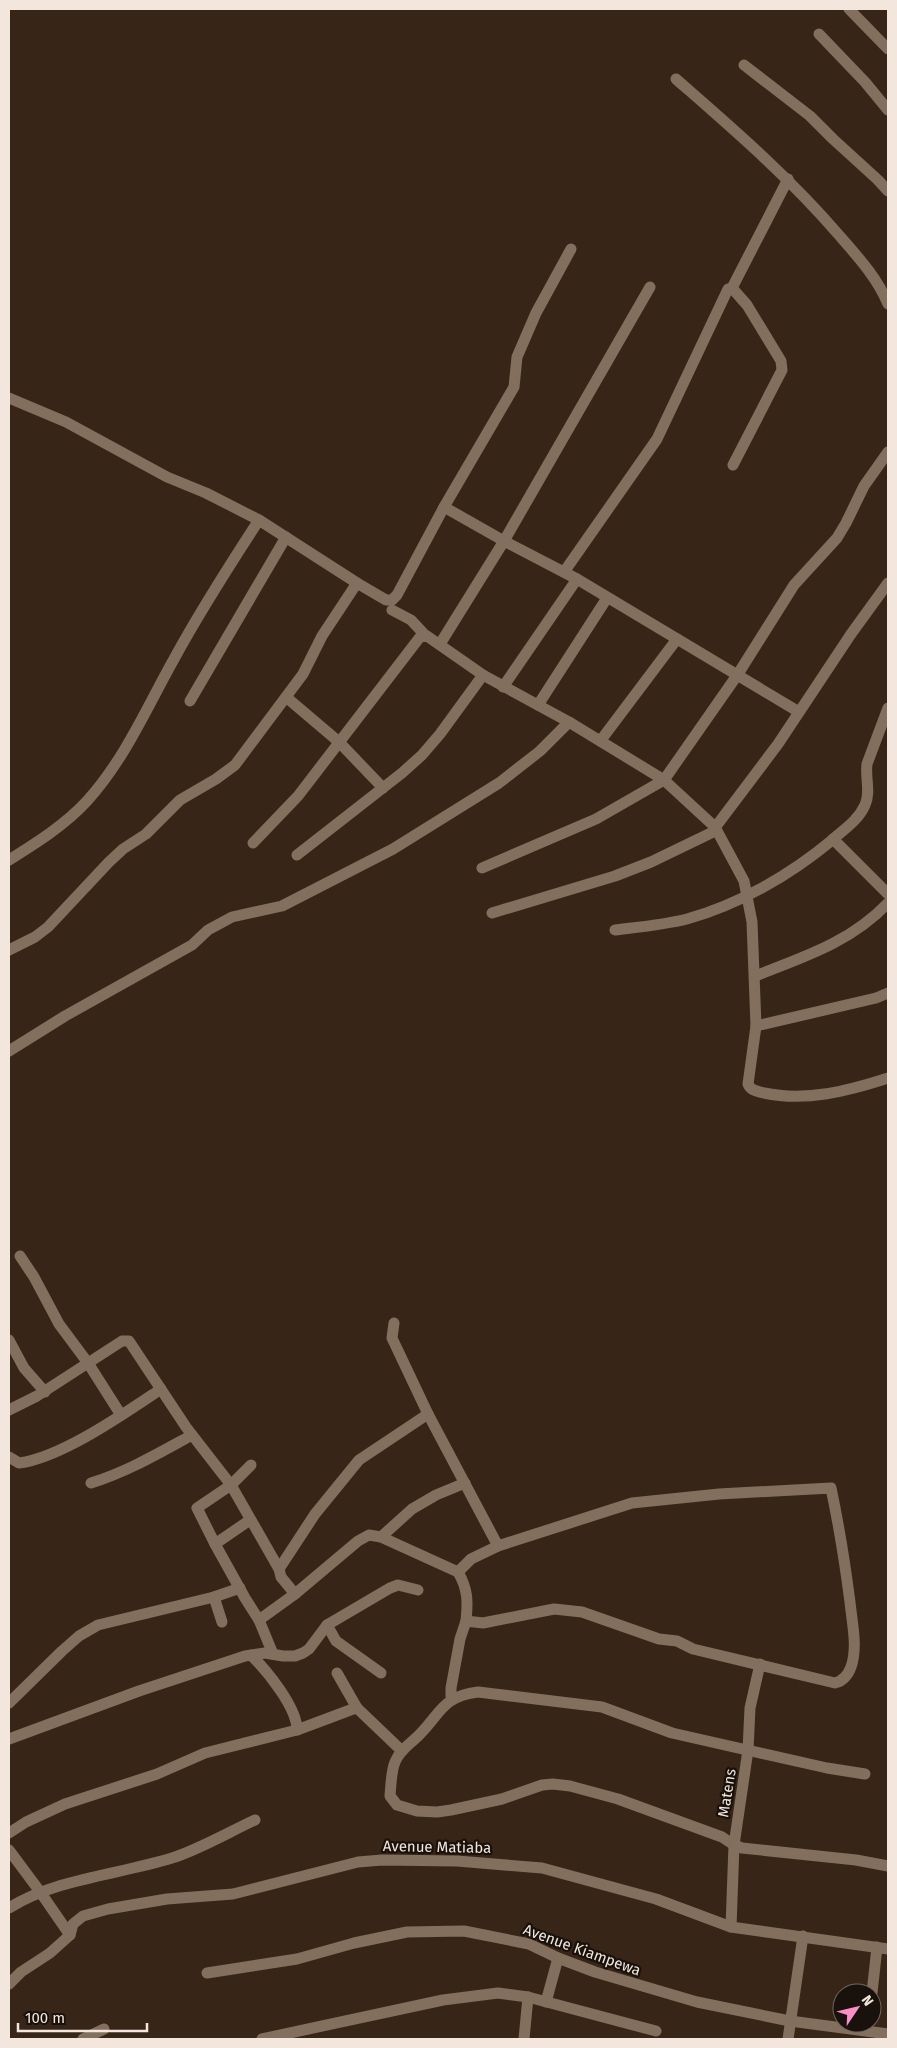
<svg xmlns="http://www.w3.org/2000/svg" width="897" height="2048" viewBox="0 0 897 2048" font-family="'Fira Sans',sans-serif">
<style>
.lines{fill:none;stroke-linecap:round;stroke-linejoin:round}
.minor{stroke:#836f5e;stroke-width:11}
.labels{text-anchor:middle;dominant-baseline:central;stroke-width:4.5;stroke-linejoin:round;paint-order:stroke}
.street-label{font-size:15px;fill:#f2e6dd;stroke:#19110b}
</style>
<rect width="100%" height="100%" fill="#372617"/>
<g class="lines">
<g class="minor">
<polyline points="849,9 888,49"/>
<polyline points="819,34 865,82 888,110"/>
<polyline points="744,65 810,116 833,139 878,180 888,191"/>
<path d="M 676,79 C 733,129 788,176 838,234 C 857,256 877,277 888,304"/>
<polyline points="732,288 788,179"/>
<polyline points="9,398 66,422 167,477 206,493 259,520 357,583 386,600 392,600 397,595 444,507 514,387 517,357 536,313 571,249"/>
<polyline points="444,507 504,541 577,579 799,712"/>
<polyline points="564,572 657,439 728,289 732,288 747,305 781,361 782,370 733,465"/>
<polyline points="392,610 411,620 425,635"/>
<polyline points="440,644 504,541 650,287"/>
<polyline points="503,687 577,579"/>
<polyline points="286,697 339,742 383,788"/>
<polyline points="190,701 286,537"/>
<polyline points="538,705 607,598"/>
<polyline points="601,740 677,639"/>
<polyline points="833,839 888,894"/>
<path d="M 253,843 L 298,796 L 420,637 L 427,636 L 483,675 L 569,722 L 664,780 L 715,827 L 744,881 L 752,922 L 756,1026 L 748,1084 C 751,1091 757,1091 764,1093 C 806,1102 848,1091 888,1078"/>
<polyline points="297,855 402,773 422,755 440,734 483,675"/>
<path d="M 9,860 C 36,843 65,825 87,801 C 125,759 147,707 174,659 C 200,611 229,566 259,520"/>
<polyline points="482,868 596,819 664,780 738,674 794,585 837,538 846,523 864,486 888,452"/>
<polyline points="492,913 615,876 651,862 711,833 778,744 851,634 888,583"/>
<path d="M 615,930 C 639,927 663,925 687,919 C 738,905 790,875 831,841 C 843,830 858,821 865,805 C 871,792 865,778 867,764 L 888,708"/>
<polyline points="9,950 35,937 48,927 109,862 123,849 146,834 180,800 216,779 235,765 303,674 322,636 357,583"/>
<path d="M 755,976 C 804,957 851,942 888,903"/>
<polyline points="756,1026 876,998 888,993"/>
<polyline points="9,1051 65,1016 192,945 208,930 232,917 282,906 393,849 499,783 540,751 569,722"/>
<polyline points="20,1256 34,1277 59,1324 88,1363 121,1415"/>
<polyline points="394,1323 392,1338 428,1414 498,1546"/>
<polyline points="9,1340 24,1368 45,1392"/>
<polyline points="9,1410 37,1396 122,1341 129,1341 186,1427 231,1485 279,1569 281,1577 295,1594"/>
<path d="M 9,1457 L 19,1463 C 61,1458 125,1413 161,1389"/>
<path d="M 91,1483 C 127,1472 159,1453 192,1435"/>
<polyline points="250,1520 215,1544 245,1598 259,1620 273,1654"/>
<polyline points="381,1537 412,1509 436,1495 465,1483"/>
<polyline points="215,1544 197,1508 231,1485 251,1465"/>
<polyline points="279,1569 315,1514 359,1460 428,1414"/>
<polyline points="214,1597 240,1588"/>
<path d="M 259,1620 L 295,1594 L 358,1541 L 369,1535 L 381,1537 L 458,1572 C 468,1589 468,1602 466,1621"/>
<polyline points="327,1625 336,1641 381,1673"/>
<path d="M 251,1655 C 267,1671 297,1707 297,1730"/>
<polyline points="337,1673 357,1708"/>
<path d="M 453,1699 L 451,1696 L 451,1688 L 460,1639 L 466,1621 L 483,1623 L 554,1609 L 582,1612 L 659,1639 L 677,1641 L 693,1649 L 835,1683 C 843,1681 848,1675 851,1667 C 858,1647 852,1623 850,1602 C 845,1563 839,1526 831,1488 L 719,1494 L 632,1503 L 498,1546 L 471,1559 L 458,1572"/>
<polyline points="9,1703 62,1651 79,1636 98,1625 214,1597 222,1622"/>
<polyline points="9,1739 139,1691 245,1656 265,1653 283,1656 295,1656 303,1653 309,1649 327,1625 390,1588 398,1585 418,1590"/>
<path d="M 865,1774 L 827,1768 L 672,1733 L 602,1707 L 478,1692 C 444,1696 441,1712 421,1733 C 412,1743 400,1749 395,1762 C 391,1772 391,1785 390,1796 L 397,1805 L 417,1811 L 437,1812 L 451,1810 L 502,1799 L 542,1785 L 553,1784 L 570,1786 L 618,1799 L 722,1837 L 734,1845 L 742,1848 L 856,1860 L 888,1866"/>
<polyline points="9,1833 26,1822 65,1804 157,1774 205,1753 297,1730 353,1709 357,1708 402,1751"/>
<polyline points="9,1850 41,1893 70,1935"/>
<path d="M 9,1908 C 58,1878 117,1875 172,1858 C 198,1850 229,1832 255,1820"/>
<polyline points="731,1927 734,1845 748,1750 750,1708 760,1664"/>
<polyline points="207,1973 297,1959 354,1943 407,1932 464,1931 529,1944 558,1958 595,1972 697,2002 790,2021 888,2034"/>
<polyline points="9,1984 21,1972 50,1953 70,1935 73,1924 83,1916 108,1909 167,1899 233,1894 358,1862 382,1860 457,1861 542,1868 656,1899 731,1927 888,1949"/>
<polyline points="872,1993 877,1947"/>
<polyline points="546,2002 558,1958"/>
<polyline points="83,2039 104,2029"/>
<polyline points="262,2039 443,2000 498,1993 528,1997 656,2031"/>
<polyline points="524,2039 528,1997"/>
<polyline points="788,2039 803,1936"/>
</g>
</g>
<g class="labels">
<g class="street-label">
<text transform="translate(727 1793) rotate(-81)">Matens</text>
<text transform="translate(437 1847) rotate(1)">Avenue Matiaba</text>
<text transform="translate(582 1950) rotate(20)">Avenue Kiampewa</text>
</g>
</g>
<rect width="897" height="2048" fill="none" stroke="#f2e6dd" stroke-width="20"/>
<g transform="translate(857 2008) rotate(55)"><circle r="24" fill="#19110b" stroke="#70665f"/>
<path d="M0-4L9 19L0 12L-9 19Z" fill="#fa8fc8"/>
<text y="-8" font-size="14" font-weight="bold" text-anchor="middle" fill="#f2e6dd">N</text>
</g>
<path d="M18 2023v8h129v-8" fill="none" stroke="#f2e6dd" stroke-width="2.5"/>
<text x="25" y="2023" font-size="15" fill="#f2e6dd" stroke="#19110b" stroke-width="4" paint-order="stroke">100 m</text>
</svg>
